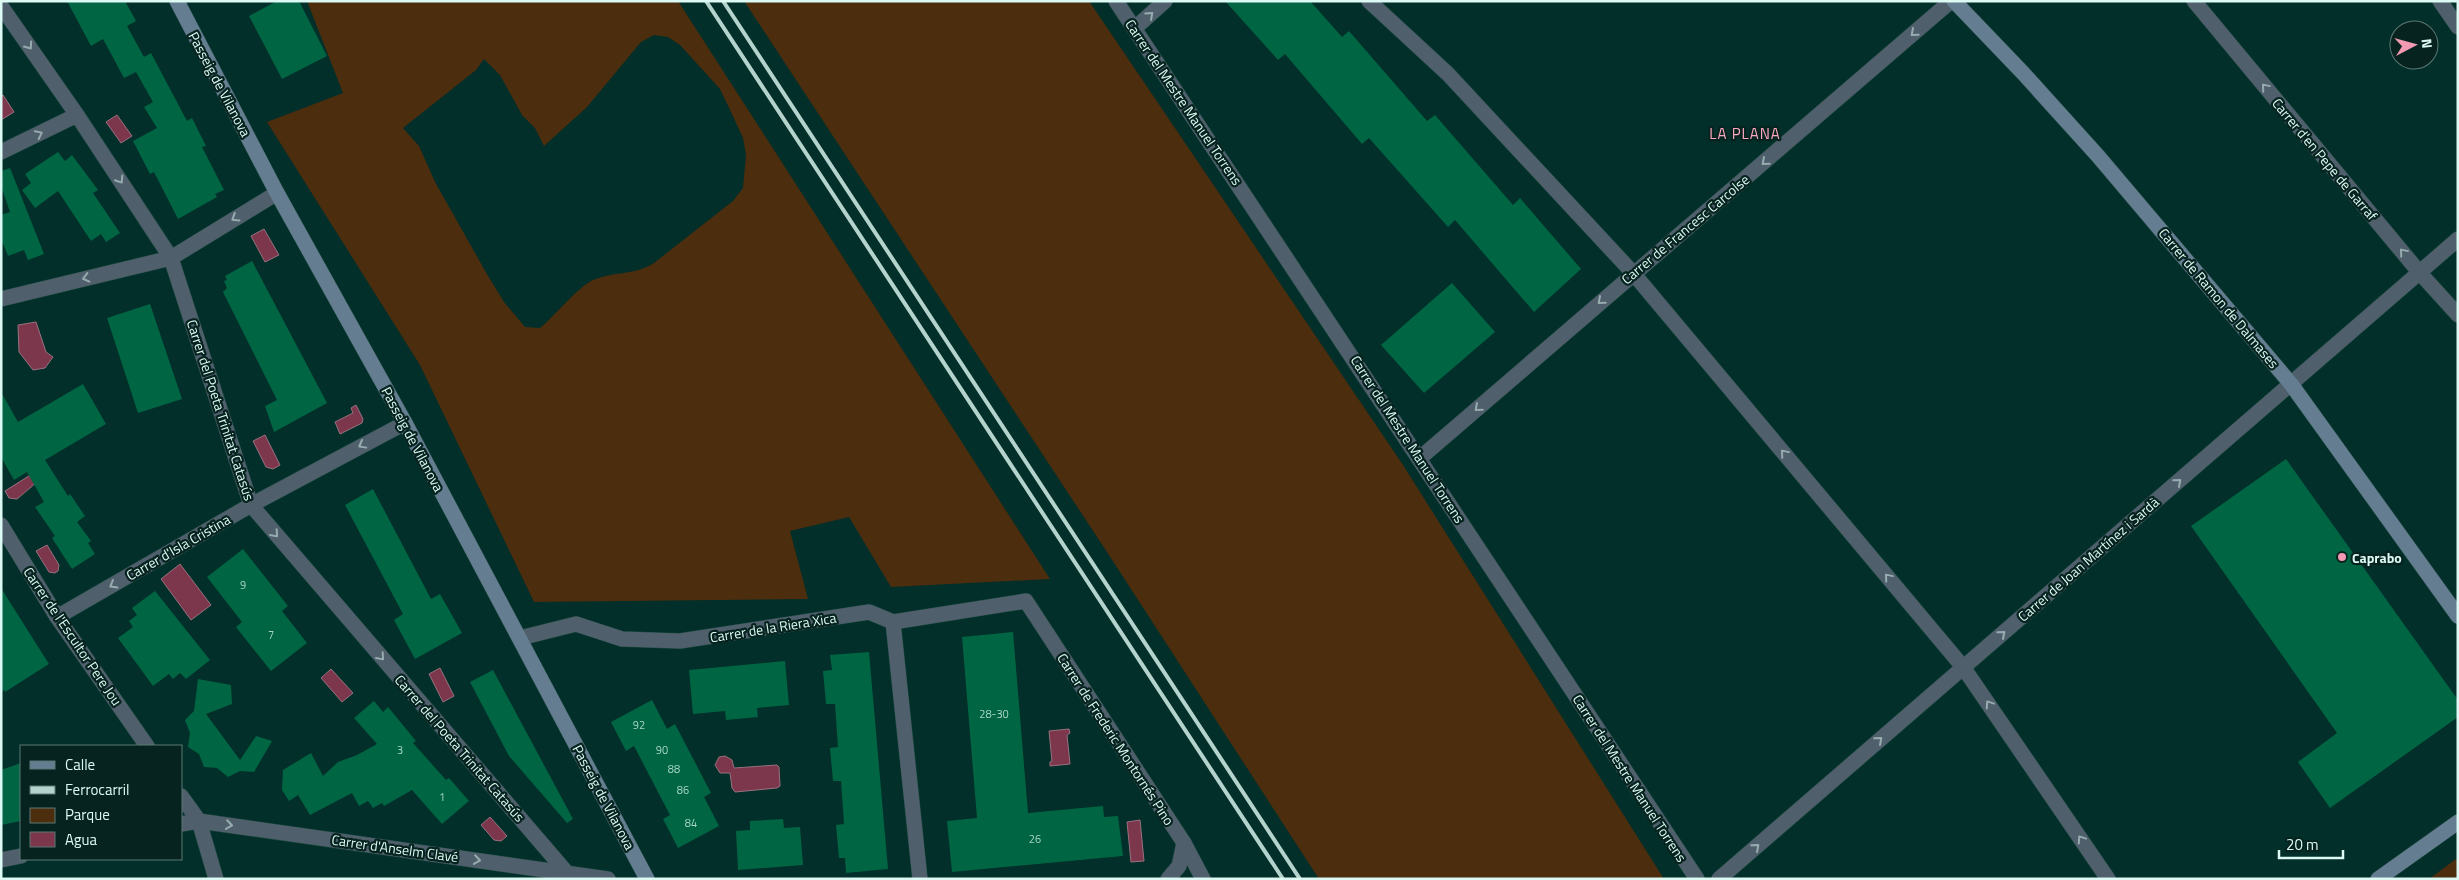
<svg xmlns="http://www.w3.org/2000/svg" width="2459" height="880" viewBox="0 0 2459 880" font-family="'Titillium Web',sans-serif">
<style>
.green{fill:#4c2d0e;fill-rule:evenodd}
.water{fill:#7c374d;stroke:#99717f}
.building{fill:#006543}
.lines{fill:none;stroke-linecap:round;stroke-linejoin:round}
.street-casing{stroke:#214b45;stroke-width:16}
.secondary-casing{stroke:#214b45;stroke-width:16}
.street{stroke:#4f5f6b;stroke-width:15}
.secondary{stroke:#657d90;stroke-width:15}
.rail{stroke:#b4d3cd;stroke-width:4}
.oneway{stroke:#96acaf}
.poi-dot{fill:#f19ab2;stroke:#06231f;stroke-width:2}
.labels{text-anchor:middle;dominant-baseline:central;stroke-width:4.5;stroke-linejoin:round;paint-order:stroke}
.number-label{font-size:11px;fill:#a6d4c7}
.street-label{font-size:14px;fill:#ddf9f3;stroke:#06231f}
.poi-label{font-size:14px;font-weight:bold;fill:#ddf9f3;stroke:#06231f;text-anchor:start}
.neighbourhood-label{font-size:15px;letter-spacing:1px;fill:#fdaac1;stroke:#06231f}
</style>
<rect width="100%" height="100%" fill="#022f29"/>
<g class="green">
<path d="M 307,1 L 678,1 L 1050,579 L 891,587 L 849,517 L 790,531 L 808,599 L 534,602 L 420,365 L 267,122 L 343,93 ZM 654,35 L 668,37 L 680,45 L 720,89 L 731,112 L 743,138 L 746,155 L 743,188 L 733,201 L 654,263 C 633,276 612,271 591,281 C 575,290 555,316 540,328 L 525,327 L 504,302 L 488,276 L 435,182 L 419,146 L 403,128 L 476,70 L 484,59 L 500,75 L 522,115 L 535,128 L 544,146 L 587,107 L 641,42 Z"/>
<polygon points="744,1 1089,1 1403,465 1664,879 1319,879 1105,549"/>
<polygon points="2456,859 2458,861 2458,879 2429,879"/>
</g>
<g class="water">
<polygon points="3,95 14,112 1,120 1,96"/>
<polygon points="117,115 132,136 121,143 106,122"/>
<polygon points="264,229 279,255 265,262 251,236"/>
<polygon points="36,322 46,352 53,357 45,368 33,370 19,352 18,325"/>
<polygon points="356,405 363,419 362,423 340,434 335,422 353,413 351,408"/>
<polygon points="265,435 280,465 273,469 266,467 253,441"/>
<polygon points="32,474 37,482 17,499 9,498 5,491"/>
<polygon points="47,545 59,565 58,571 55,573 49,572 36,551"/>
<polygon points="180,564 211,605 191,620 161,579"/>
<polygon points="440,668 454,696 443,702 429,674"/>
<polygon points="331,669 353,693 342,702 321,678"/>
<polygon points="1069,729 1070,733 1067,735 1070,764 1050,766 1050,762 1052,761 1049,731"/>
<polygon points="725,756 732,760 734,768 777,765 779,767 780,786 777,788 735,792 732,788 730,773 720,773 715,765 719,757"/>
<polygon points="490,817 507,836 501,841 494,840 481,825"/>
<polygon points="1140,820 1144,861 1131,862 1127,822"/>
</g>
<g class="building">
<polygon points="67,1 125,1 136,21 127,26 144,57 151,53 187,121 192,118 206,146 202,147 224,190 215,194 217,197 178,219 154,172 150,174 133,141 157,128 144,107 153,102 136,72 124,78 103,39 91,46"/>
<polygon points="277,1 299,1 327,56 282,79 249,16"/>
<polygon points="1225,1 1310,1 1342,37 1349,31 1427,121 1435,115 1513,205 1520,198 1581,269 1534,312 1455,220 1448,227 1369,138 1362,144 1285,54 1278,60"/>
<polygon points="58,152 65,161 72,155 98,190 93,193 120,233 106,242 101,234 91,241 58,191 35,208 22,190 31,183 25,174"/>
<polygon points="10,168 44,254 28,260 24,250 8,256 1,239 1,215 10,212 1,186 1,171"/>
<polygon points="252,261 327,403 274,432 265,406 277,400 223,292 227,288 224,281 227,280 225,276"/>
<polygon points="1452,283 1495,332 1424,393 1381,345"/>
<polygon points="150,304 182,399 138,413 107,318"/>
<polygon points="83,384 106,424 45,460 68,496 70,494 85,516 77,522 91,541 88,543 95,554 72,569 52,538 55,536 35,507 44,502 27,472 14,480 1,457 1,392 18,422"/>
<polygon points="2286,459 2458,700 2458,717 2330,808 2298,762 2337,733 2191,526"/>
<polygon points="373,489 431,599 440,594 462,633 415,659 394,620 403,614 345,505"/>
<polygon points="243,549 288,606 282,611 307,643 271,671 236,627 242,622 207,577"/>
<polygon points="1,588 49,664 5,692 5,690 1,692"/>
<polygon points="155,591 210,660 186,679 180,673 173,679 169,674 153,686 118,638 133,627 129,621 137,615 132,608"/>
<polygon points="1013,632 1028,813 1103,806 1104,817 1118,816 1123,856 952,872 947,821 977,818 962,637"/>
<polygon points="869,652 888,869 846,873 845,858 839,858 836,825 844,824 841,781 833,781 830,748 838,747 835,704 826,704 823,671 832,670 830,655"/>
<polygon points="785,661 789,705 757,708 758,717 726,720 725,711 693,714 689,670"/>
<polygon points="493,670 573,819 567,823 509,756 470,682"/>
<polygon points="198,679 231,685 232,704 206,714 240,760 256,736 272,741 254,772 240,771 228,777 217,768 204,767 199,754 188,747 190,733 185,720 194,711"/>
<polygon points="652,700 667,729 675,724 711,793 704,797 719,826 678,848 663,819 670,815 634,746 626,751 611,722"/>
<polygon points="374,701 383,712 388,707 416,741 413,743 446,780 449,778 469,801 442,824 412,790 384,806 382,803 373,808 368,801 359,806 352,793 310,815 298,795 289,801 282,790 283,770 311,753 323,776 338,762 357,755 377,744 354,718"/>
<polygon points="21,763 21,821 1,825 1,770"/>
<polygon points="783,819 784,828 800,827 803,865 738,870 736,831 750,830 750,821"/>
</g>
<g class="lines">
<defs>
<g id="street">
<polyline points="1116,1 1697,879"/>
<polyline points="1369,1 1448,74 1633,273 1963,667 2108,879"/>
<polyline points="2194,1 2419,272 2458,315"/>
<polyline points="2440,1 2458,27"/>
<polyline points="1,6 77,115 171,258 251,505 567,873"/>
<polyline points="1135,28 1165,1"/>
<polyline points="1,152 77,115"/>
<polyline points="1,299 171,258 277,193"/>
<polyline points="1420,458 1951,1"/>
<polyline points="1,525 57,617 147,746"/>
<polyline points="57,617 251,505 405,423"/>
<polyline points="893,622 920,879"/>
<polyline points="520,638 576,624 622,639 680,641 869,612 893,622 1026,601 1184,843 1203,879"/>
<polyline points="181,796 199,821 216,879"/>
<polyline points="181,824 199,821 608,879"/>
<polyline points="1,860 21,856"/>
<polyline points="1168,879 1179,866 1184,843"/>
<polyline points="1719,879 2458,239"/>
</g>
<g id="secondary">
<polyline points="177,1 277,193 405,423 647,879"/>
<polyline points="1954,1 2023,73 2098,156 2291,384 2458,616"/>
<polyline points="2378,879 2458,822"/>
</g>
</defs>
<use href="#street" class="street-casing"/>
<use href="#secondary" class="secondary-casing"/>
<use href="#street" class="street"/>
<use href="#secondary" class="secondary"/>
<g class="rail">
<polyline points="706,1 1283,879"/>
<polyline points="723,1 1300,879"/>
</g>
</g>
<defs><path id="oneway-chevron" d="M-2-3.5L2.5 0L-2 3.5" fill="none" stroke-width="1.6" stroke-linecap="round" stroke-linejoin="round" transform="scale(1.25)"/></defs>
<g class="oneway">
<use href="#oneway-chevron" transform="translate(1150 15) rotate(-42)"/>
<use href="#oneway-chevron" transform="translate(1914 33) rotate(139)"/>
<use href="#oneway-chevron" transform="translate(29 46) rotate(55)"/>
<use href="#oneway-chevron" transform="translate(2265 87) rotate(-130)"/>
<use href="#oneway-chevron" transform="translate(39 134) rotate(-26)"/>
<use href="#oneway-chevron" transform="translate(1765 162) rotate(139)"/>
<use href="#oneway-chevron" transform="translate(120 180) rotate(57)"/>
<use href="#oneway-chevron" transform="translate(235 218) rotate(148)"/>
<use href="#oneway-chevron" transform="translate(2403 252) rotate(-130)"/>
<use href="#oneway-chevron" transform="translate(86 278) rotate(166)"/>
<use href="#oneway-chevron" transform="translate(1601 301) rotate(139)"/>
<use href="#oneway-chevron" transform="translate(1478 408) rotate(139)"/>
<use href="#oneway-chevron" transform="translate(362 445) rotate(151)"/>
<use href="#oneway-chevron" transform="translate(1784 453) rotate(-130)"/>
<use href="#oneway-chevron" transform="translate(2178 482) rotate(-41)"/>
<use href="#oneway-chevron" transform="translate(275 534) rotate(49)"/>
<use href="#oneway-chevron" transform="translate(1888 577) rotate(-130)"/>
<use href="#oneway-chevron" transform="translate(113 585) rotate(150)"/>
<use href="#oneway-chevron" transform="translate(2002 634) rotate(-41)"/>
<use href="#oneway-chevron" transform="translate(381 657) rotate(49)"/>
<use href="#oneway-chevron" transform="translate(1989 704) rotate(-124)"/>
<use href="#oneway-chevron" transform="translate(1879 740) rotate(-41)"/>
<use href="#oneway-chevron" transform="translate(229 825) rotate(8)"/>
<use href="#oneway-chevron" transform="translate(2081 839) rotate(-124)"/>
<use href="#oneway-chevron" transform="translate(1756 847) rotate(-41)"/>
<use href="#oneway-chevron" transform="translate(477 860) rotate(8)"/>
</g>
<circle class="poi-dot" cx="2342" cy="557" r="5"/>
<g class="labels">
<g class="number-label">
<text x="243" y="585">9</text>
<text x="271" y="635">7</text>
<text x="994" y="714">28-30</text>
<text x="639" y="725">92</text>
<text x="400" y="750">3</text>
<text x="662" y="750">90</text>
<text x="674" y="769">88</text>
<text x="683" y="790">86</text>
<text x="442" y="797">1</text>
<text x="691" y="823">84</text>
<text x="1035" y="839">26</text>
</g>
<g class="street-label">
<text transform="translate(220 84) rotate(62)">Passeig de Vilanova</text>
<text transform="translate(1184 102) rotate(56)">Carrer del Mestre Manuel Torrens</text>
<text transform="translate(2325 159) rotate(50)">Carrer d'en Pepe de Garraf</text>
<text transform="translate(1685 229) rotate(-40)">Carrer de Francesc Carcolse</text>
<text transform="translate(2219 298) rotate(50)">Carrer de Ramon de Dalmases</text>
<text transform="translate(221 410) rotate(72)">Carrer del Poeta Trinitat Catasús</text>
<text transform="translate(413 439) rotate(62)">Passeig de Vilanova</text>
<text transform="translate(1408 439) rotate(57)">Carrer del Mestre Manuel Torrens</text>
<text transform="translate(178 547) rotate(-30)">Carrer d'Isla Cristina</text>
<text transform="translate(2088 559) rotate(-41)">Carrer de Joan Martínez i Sardà</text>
<text transform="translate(773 627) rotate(-9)">Carrer de la Riera Xica</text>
<text transform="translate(73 636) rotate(56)">Carrer de l'Escultor Pere Jou</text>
<text transform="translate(1116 739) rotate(57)">Carrer de Frederic Montornés Pino</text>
<text transform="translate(460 748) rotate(49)">Carrer del Poeta Trinitat Catasús</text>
<text transform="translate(1630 778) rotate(57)">Carrer del Mestre Manuel Torrens</text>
<text transform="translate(604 797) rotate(62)">Passeig de Vilanova</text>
<text transform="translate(395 848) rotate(8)">Carrer d'Anselm Clavé</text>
</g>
<g class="poi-label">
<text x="2352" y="557">Caprabo</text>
</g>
<g class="neighbourhood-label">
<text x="1745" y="133">LA PLANA</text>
</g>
</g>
<rect width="2459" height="880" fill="none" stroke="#ddf9f3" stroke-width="5"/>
<rect x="20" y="745" width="162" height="115" fill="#06231f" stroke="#5c7974"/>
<rect x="30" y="761" width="25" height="8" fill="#657d90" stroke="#5c7974"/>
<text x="65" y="770" font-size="15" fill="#ddf9f3">Calle</text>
<rect x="30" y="786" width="25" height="8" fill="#b4d3cd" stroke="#5c7974"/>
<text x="65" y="795" font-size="15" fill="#ddf9f3">Ferrocarril</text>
<rect x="30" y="808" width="25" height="15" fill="#4c2d0e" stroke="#5c7974"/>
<text x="65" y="820" font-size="15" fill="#ddf9f3">Parque</text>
<rect x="30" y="832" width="25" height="15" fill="#7c374d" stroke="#5c7974"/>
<text x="65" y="845" font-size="15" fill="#ddf9f3">Agua</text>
<g transform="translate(2414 45) rotate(84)"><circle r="24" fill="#06231f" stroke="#5c7974"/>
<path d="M0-4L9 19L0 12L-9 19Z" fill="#f19ab2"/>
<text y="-8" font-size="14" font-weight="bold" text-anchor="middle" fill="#ddf9f3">N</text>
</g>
<path d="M2279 850v8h64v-8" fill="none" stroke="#ddf9f3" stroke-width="2.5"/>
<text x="2286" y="850" font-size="15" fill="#ddf9f3" stroke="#06231f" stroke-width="4" paint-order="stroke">20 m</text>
</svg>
